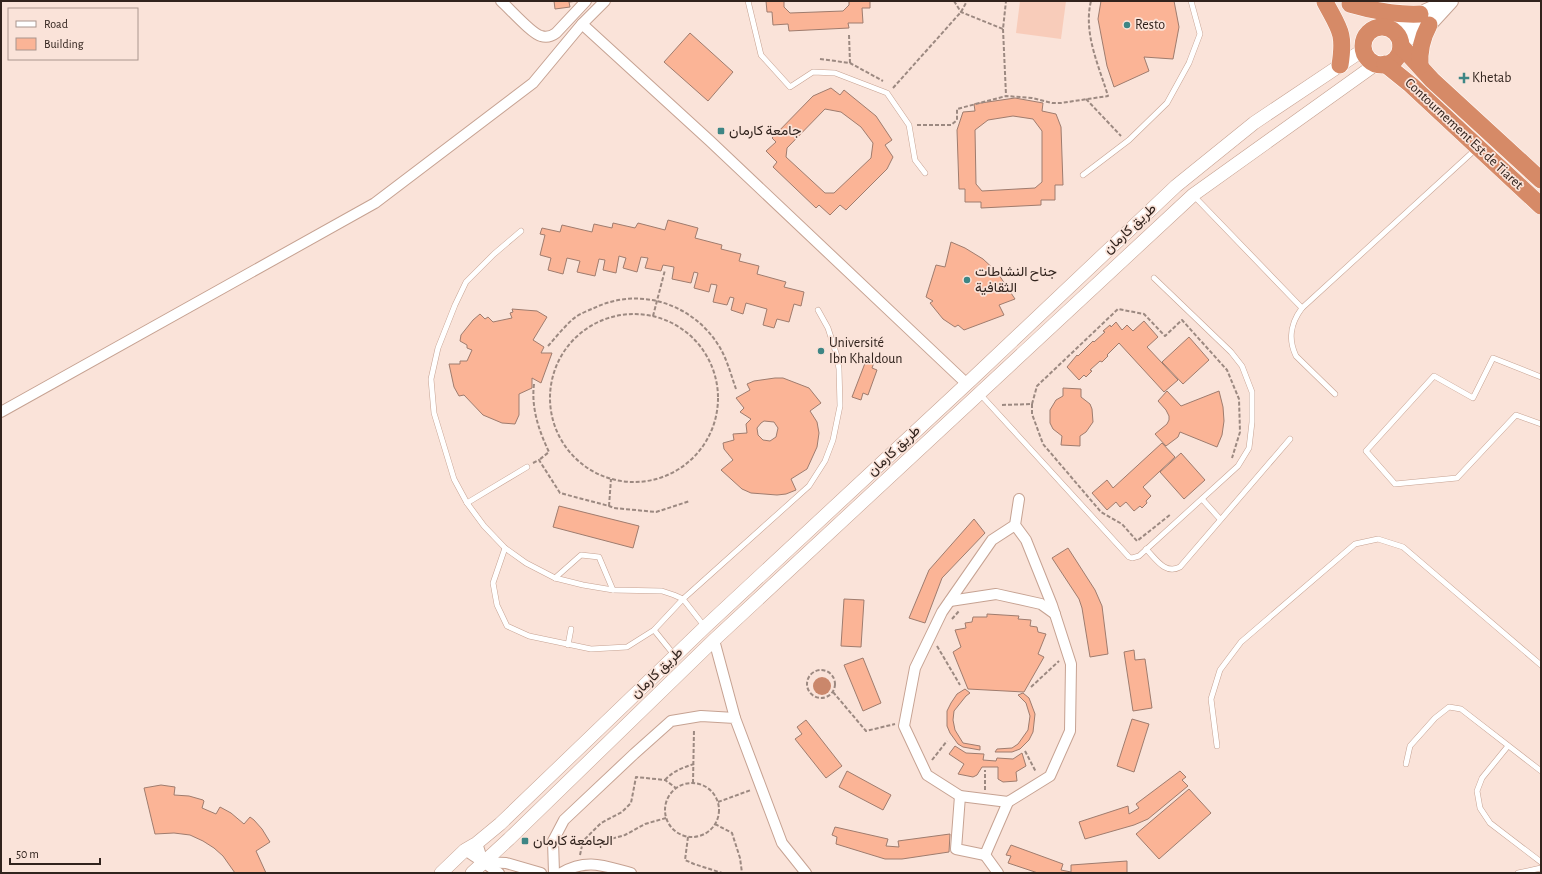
<svg xmlns="http://www.w3.org/2000/svg" width="1542" height="874" viewBox="0 0 1542 874" font-family="'Alegreya Sans',Vazirmatn,sans-serif">
<style>
.green{fill:#f8ccba}
.water{fill:#ca876b}
.building{fill:#fbb496;stroke:#9f7c6e;fill-rule:evenodd}
.lines{fill:none;stroke-linecap:round;stroke-linejoin:round}
.service-casing{stroke:#c6a292;stroke-width:6}
.minor-casing{stroke:#c6a292;stroke-width:12}
.tertiary-casing{stroke:#c6a292;stroke-width:14}
.secondary-casing{stroke:#c6a292;stroke-width:16}
.trunk-casing{stroke:#fff;stroke-width:18}
.path{stroke:#9c8981;stroke-width:2;stroke-dasharray:4 2;stroke-linecap:butt}
.service{stroke:#fff;stroke-width:5}
.minor{stroke:#fff;stroke-width:10}
.tertiary{stroke:#fff;stroke-width:13}
.secondary{stroke:#fff;stroke-width:14}
.trunk{stroke:#d68a67;stroke-width:17}
.poi-dot{fill:#3e8685;stroke:#fae3d9;stroke-width:1.5}
.labels{text-anchor:middle;dominant-baseline:central;stroke-width:3.5;stroke-linejoin:round;paint-order:stroke}
.poi-label{font-size:14px;fill:#31231d;stroke:#fae3d9;text-anchor:start}
.street-label{font-size:14px;fill:#31231d;stroke:#fae3d9}
</style>
<rect width="100%" height="100%" fill="#fae3d9"/>
<polygon class="green" points="1020,1 1066,1 1061,39 1016,33"/>
<circle class="water" cx="822" cy="686" r="9"/>
<g class="building">
<polygon points="554,1 578,1 569,2 570,7 555,9"/>
<polygon points="766,1 784,1 784,7 790,13 843,11 849,5 849,1 870,1 870,8 862,8 863,23 848,23 849,28 789,31 788,24 773,25 772,12 767,12"/>
<polygon points="1101,1 1174,1 1179,27 1173,59 1144,57 1149,71 1114,87 1107,66 1098,19"/>
<polygon points="690,33 733,72 708,101 664,62"/>
<path d="M 831,88 L 840,95 L 844,90 L 876,116 L 892,140 L 885,145 L 893,157 L 887,169 L 846,210 L 840,205 L 830,215 L 819,205 L 816,208 L 773,167 L 777,162 L 766,151 L 776,142 L 772,138 L 813,96 ZM 825,109 L 841,112 L 861,127 L 873,143 L 871,158 L 834,193 L 825,193 L 786,157 L 787,148 Z"/>
<path d="M 1015,98 L 1043,103 L 1042,111 L 1056,114 L 1061,127 L 1063,185 L 1055,185 L 1055,200 L 1041,200 L 1041,205 L 981,208 L 981,202 L 965,202 L 965,189 L 959,189 L 957,130 L 963,112 L 975,111 L 974,104 ZM 1013,116 L 1033,119 L 1042,131 L 1042,182 L 1035,188 L 982,191 L 976,184 L 975,130 L 988,120 Z"/>
<polygon points="668,220 698,228 695,238 722,245 721,249 741,254 739,261 759,266 757,274 786,282 784,287 804,292 801,306 794,304 789,322 777,319 774,328 763,325 767,309 746,303 743,314 731,310 734,298 730,297 727,305 713,302 717,285 711,284 709,292 694,288 698,273 694,272 691,283 672,279 674,267 663,265 661,271 645,268 648,258 641,257 637,272 623,268 626,258 619,256 616,273 603,270 605,260 599,259 595,276 577,272 580,261 567,258 563,274 548,270 551,258 540,255 545,235 540,234 542,228 560,232 562,225 592,232 594,224 612,228 613,223 635,228 638,223 665,230"/>
<polygon points="951,242 965,248 983,259 997,272 1015,299 999,305 1004,315 964,330 958,325 955,327 943,319 930,303 933,301 926,297 936,265 945,267"/>
<polygon points="512,309 537,311 547,317 533,340 544,347 541,353 552,353 541,383 532,378 532,388 519,394 519,415 515,424 502,423 483,415 464,395 459,396 454,387 449,364 460,364 460,361 467,361 472,350 467,348 467,345 460,341 461,335 473,320 480,314 485,319 488,317 493,322 512,318 510,313 513,312"/>
<polygon points="1144,321 1158,337 1147,347 1178,380 1164,392 1119,343 1107,355 1108,356 1102,362 1100,361 1090,370 1092,371 1086,377 1084,375 1079,380 1067,367 1077,355 1078,356 1093,341 1094,342 1105,332 1103,331 1110,325 1111,327 1116,322 1122,330 1127,325 1133,331"/>
<polygon points="1189,337 1209,360 1183,384 1162,362"/>
<polygon points="867,358 875,360 872,368 877,370 868,395 863,393 861,400 852,397"/>
<path d="M 775,378 L 783,378 L 809,388 L 821,403 L 810,411 L 817,422 L 819,433 L 817,447 L 807,469 L 791,479 L 796,490 L 786,494 L 777,495 L 751,493 L 742,489 L 721,470 L 733,460 L 724,449 L 723,443 L 734,440 L 733,434 L 747,433 L 746,424 L 751,419 L 740,412 L 744,408 L 736,398 L 750,390 L 747,384 L 754,381 ZM 764,421 L 774,422 L 778,428 L 776,437 L 770,441 L 763,440 L 758,435 L 757,428 L 761,423 Z"/>
<polygon points="1063,388 1081,389 1081,397 1090,404 1092,409 1093,422 1086,432 1080,436 1080,446 1061,445 1062,436 1053,429 1050,423 1050,410 1056,400 1063,396"/>
<polygon points="1167,391 1181,406 1219,391 1223,407 1224,421 1222,435 1217,447 1180,432 1178,437 1166,446 1155,434 1167,424 1169,420 1169,416 1166,410 1158,401"/>
<polygon points="1162,443 1175,457 1143,487 1151,496 1146,501 1147,503 1142,508 1140,506 1134,511 1126,502 1120,507 1116,502 1107,510 1092,493 1107,480 1113,488"/>
<polygon points="1181,453 1205,480 1184,499 1160,472"/>
<polygon points="559,506 639,526 633,548 553,527"/>
<polygon points="974,519 985,533 942,578 925,623 909,618 929,570"/>
<polygon points="1068,548 1095,590 1102,606 1108,654 1090,657 1082,608 1079,599 1052,558"/>
<polygon points="844,599 864,600 861,647 841,646"/>
<polygon points="987,614 1019,616 1018,619 1031,620 1030,626 1037,627 1038,632 1046,634 1038,654 1044,657 1024,692 968,689 953,652 961,647 955,630 966,628 965,623 972,622 973,617 987,617"/>
<polygon points="1134,650 1135,660 1145,659 1152,708 1133,711 1124,652"/>
<polygon points="863,658 881,703 863,711 844,665"/>
<polygon points="965,689 970,693 966,696 954,711 953,720 955,730 963,743 980,746 980,750 963,747 958,744 950,733 947,726 947,711 951,703 957,694"/>
<polygon points="1023,693 1029,698 1035,714 1033,732 1029,740 1020,749 1012,752 995,752 997,749 1012,748 1018,744 1028,730 1030,716 1026,703 1018,695"/>
<polygon points="1132,719 1149,724 1134,772 1117,766"/>
<polygon points="806,720 842,766 826,778 795,739 802,734 797,727"/>
<polygon points="955,746 966,753 984,754 983,760 996,761 997,758 1013,759 1022,753 1026,766 1016,772 1017,781 1003,782 998,779 998,767 982,767 977,775 973,777 958,774 964,764 949,754"/>
<polygon points="847,771 891,795 883,810 839,787"/>
<polygon points="1180,771 1186,777 1182,780 1188,786 1148,819 1134,825 1085,839 1079,822 1128,806 1129,814 1139,808 1136,804"/>
<polygon points="161,785 175,787 174,795 189,796 203,800 204,801 202,808 216,814 220,807 231,813 244,824 250,817 254,820 262,829 270,842 256,851 266,873 235,873 223,856 214,848 203,841 190,835 174,833 155,834 144,788"/>
<polygon points="1189,789 1211,813 1159,859 1136,834"/>
<polygon points="835,827 888,839 886,846 899,847 898,841 950,834 949,852 902,859 885,859 836,844 837,837 832,835"/>
<polygon points="1011,845 1063,864 1061,870 1071,872 1071,865 1127,861 1127,873 1038,873 1008,863 1011,856 1006,855"/>
</g>
<g class="lines">
<defs>
<g id="service">
<polyline points="748,1 761,55 790,87 813,72 835,73 887,93 909,125 915,160 925,173"/>
<polyline points="1083,175 1129,140 1167,103 1189,63 1200,34 1191,1"/>
<polyline points="1193,195 1302,308"/>
<polyline points="521,231 494,254 466,282 455,305 438,348 431,379 434,413 454,479 467,503 484,526 505,548 526,563 555,578 583,585 613,590 662,591 674,595 683,599 705,627"/>
<polyline points="1541,377 1493,358 1473,398 1434,376 1366,451 1395,484 1457,478 1516,415 1541,424"/>
<polyline points="980,394 1129,557 1132,558 1139,556 1238,466 1249,448 1252,422 1252,392 1242,366 1231,352 1154,278"/>
<path d="M 1335,394 L 1296,356 C 1288,339 1290,324 1302,308 L 1477,148"/>
<polyline points="1202,499 1220,519"/>
<polyline points="467,503 527,467"/>
<polyline points="505,548 493,583 497,605 507,626 529,636 591,649 627,647 654,630 683,599 809,486 825,461 833,440 840,406 839,369 837,356 828,328 818,310"/>
<path d="M 1146,549 C 1156,559 1165,575 1180,567 L 1290,439"/>
<polyline points="555,578 581,555 599,557 613,590"/>
<polyline points="654,630 675,656"/>
<polyline points="568,645 571,629"/>
<polyline points="1217,746 1211,699 1220,670 1241,642 1355,544 1378,539 1403,547 1541,665"/>
<polyline points="1508,746 1482,778 1477,791 1480,808 1490,823 1541,862"/>
<polyline points="1406,764 1410,746 1435,718 1449,707 1461,709 1541,771"/>
<polyline points="1518,873 1541,868"/>
</g>
<g id="minor">
<path d="M 501,1 C 510,9 532,34 541,36 C 547,38 552,36 556,33 L 586,1"/>
<polyline points="582,24 710,141 967,384"/>
<polyline points="1,412 375,203 533,83 582,24 605,1"/>
<polyline points="1015,525 1026,540 1052,605 1071,664 1070,731 1050,776 1008,802 960,796 927,775 904,726 915,668 942,612 992,540 1015,525 1019,499"/>
<polyline points="950,601 996,594 1041,604 1055,614"/>
<polyline points="714,640 735,718"/>
<polyline points="960,796 956,849 985,855 1008,802"/>
<polyline points="477,843 483,862 499,873"/>
<polyline points="465,850 483,862 506,863 541,873"/>
<polyline points="985,855 998,873"/>
<polyline points="554,873 553,841 564,820 634,754 671,721 701,716 735,718 782,843 806,873"/>
<path d="M 561,873 C 587,858 604,866 631,873"/>
</g>
<g id="tertiary">
<polyline points="441,873 465,850 477,843 500,824 705,627 973,378 1176,186 1254,123 1363,50"/>
<polyline points="472,873 509,839 714,640 1193,195 1376,64"/>
</g>
<g id="secondary">
<polyline points="1395,32 1426,11 1449,1"/>
<polyline points="1401,43 1429,25 1451,1"/>
</g>
<g id="trunk">
<path d="M 1325,2 C 1340,30 1345,33 1340,65"/>
<path d="M 1350,4 C 1374,11 1396,15 1420,14"/>
<circle cx="1382" cy="46" r="19"/>
<polyline points="1401,46 1432,80 1541,180"/>
<polyline points="1385,64 1411,85 1541,206"/>
<path d="M 1420,66 C 1419,51 1422,38 1429,25"/>
</g>
</defs>
<use href="#service" class="service-casing"/>
<use href="#minor" class="minor-casing"/>
<use href="#tertiary" class="tertiary-casing"/>
<use href="#secondary" class="secondary-casing"/>
<use href="#trunk" class="trunk-casing"/>
<g class="path">
<polyline points="954,1 961,12 1003,29 1006,1"/>
<polyline points="1003,29 1006,95"/>
<polyline points="849,35 850,63"/>
<polyline points="820,59 850,63 883,81"/>
<polyline points="893,88 961,12 967,1"/>
<polyline points="1086,99 1121,136"/>
<path d="M 917,125 L 951,125 L 957,120 L 957,109 L 1006,96 L 1032,98 L 1052,103 L 1061,103 L 1108,96 C 1099,66 1083,33 1091,1"/>
<circle cx="634" cy="398" r="84"/>
<polyline points="653,316 665,270"/>
<path d="M 548,346 C 556,337 564,327 573,319 C 579,314 587,311 594,308 C 640,286 693,304 719,346 C 727,359 731,375 736,389"/>
<path d="M 534,384 C 531,408 539,431 549,452 L 539,460"/>
<polyline points="1032,404 1032,414 1043,444 1101,512 1122,524 1137,541 1171,514"/>
<polyline points="1002,405 1032,404 1037,386 1118,309 1144,314 1165,336 1182,320 1227,370 1239,399 1240,432 1232,458"/>
<polyline points="533,463 539,460 560,493 609,506 614,508 656,512 690,501"/>
<polyline points="609,506 611,479"/>
<polyline points="952,619 959,611"/>
<polyline points="937,646 960,685"/>
<circle cx="821" cy="684" r="14"/>
<polyline points="1031,687 1059,661"/>
<polyline points="833,692 866,731 895,724"/>
<polyline points="1025,751 1036,772"/>
<polyline points="932,760 947,741"/>
<path d="M 665,780 C 673,771 682,768 694,764"/>
<circle cx="692" cy="810" r="27"/>
<polyline points="693,783 694,729"/>
<polyline points="985,790 985,770"/>
<polyline points="718,802 751,790"/>
<polyline points="666,818 645,824 625,835 604,841 583,841 601,823 622,812 631,803 636,777 665,780 676,788"/>
<polyline points="715,824 732,833 740,858 742,873"/>
<polyline points="688,837 685,860 694,864 722,873"/>
<polyline points="580,855 583,841"/>
</g>
<use href="#service" class="service"/>
<use href="#minor" class="minor"/>
<use href="#tertiary" class="tertiary"/>
<use href="#secondary" class="secondary"/>
<use href="#trunk" class="trunk"/>
</g>
<g class="poi-dot">
<circle cx="1127" cy="25" r="4"/>
<path d="M1462 72h4v4h4v4h-4v4h-4v-4h-4v-4h4z"/>
<rect x="717" y="127" width="8" height="8" rx="2"/>
<circle cx="967" cy="280" r="4"/>
<circle cx="821" cy="351" r="4"/>
<rect x="521" y="837" width="8" height="8" rx="2"/>
</g>
<g class="labels">
<g class="poi-label">
<text x="1135" y="25">Resto</text>
<text x="1472" y="78">Khetab</text>
<text x="729" y="131">جامعة كارمان</text>
<text x="975" y="272">جناح النشاطات<tspan x="975" dy="16">الثقافية</tspan></text>
<text x="829" y="343">Université<tspan x="829" dy="16">Ibn Khaldoun</tspan></text>
<text x="533" y="841">الجامعة كارمان</text>
</g>
<g class="street-label">
<text transform="translate(1464 134) rotate(43)">Contournement Est de Tiaret</text>
<text transform="translate(1130 229) rotate(-43)">طريق كارمان</text>
<text transform="translate(894 451) rotate(-43)">طريق كارمان</text>
<text transform="translate(657 673) rotate(-44)">طريق كارمان</text>
</g>
</g>
<rect width="1542" height="874" fill="none" stroke="#31231d" stroke-width="4"/>
<rect x="8" y="8" width="130" height="52" fill="#fae3d9" stroke="#aa968e"/>
<rect x="16" y="21" width="20" height="6" fill="#ffffff" stroke="#aa968e"/>
<text x="44" y="28" font-size="12" fill="#31231d">Road</text>
<rect x="16" y="38" width="20" height="12" fill="#fbb496" stroke="#aa968e"/>
<text x="44" y="48" font-size="12" fill="#31231d">Building</text>
<path d="M10 858v6h90v-6" fill="none" stroke="#31231d" stroke-width="2"/>
<text x="16" y="858" font-size="12" fill="#31231d" stroke="#fae3d9" stroke-width="3" paint-order="stroke">50 m</text>
</svg>
